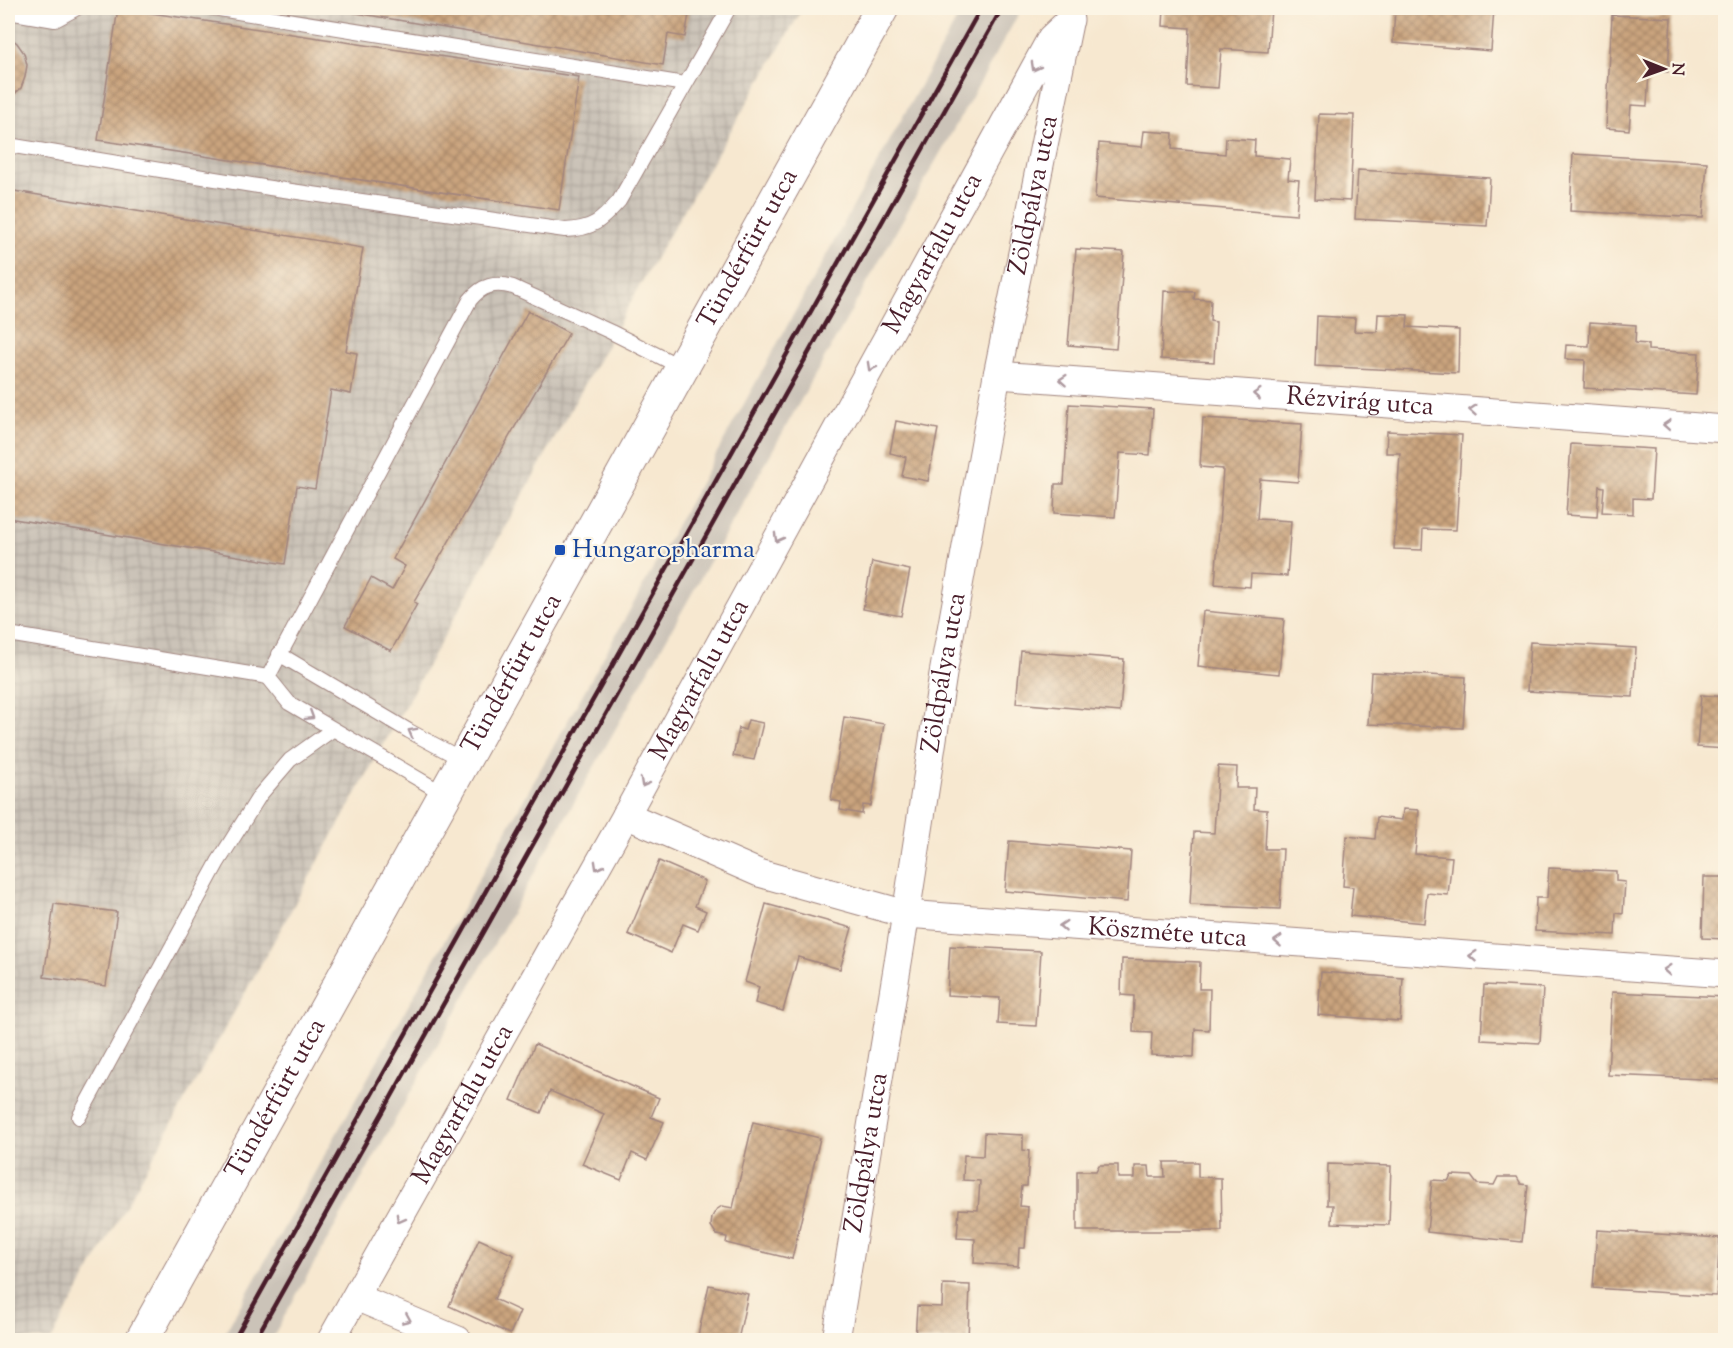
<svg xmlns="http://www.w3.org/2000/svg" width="1733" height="1348" viewBox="0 0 1733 1348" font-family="'Sorts Mill Goudy',serif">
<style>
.industrial{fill:url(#industrial-grid)}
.railway{fill:#cbc3b8}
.building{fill:url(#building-cross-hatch)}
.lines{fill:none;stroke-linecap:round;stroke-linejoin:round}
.service-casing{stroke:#a0847e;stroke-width:16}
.minor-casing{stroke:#a0847e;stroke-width:29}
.tertiary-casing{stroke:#a0847e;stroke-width:35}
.service{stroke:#fff;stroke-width:14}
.minor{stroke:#fff;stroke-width:27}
.tertiary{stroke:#fff;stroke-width:33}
.rail{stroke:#4a1f2b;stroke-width:4.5}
.oneway{stroke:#ae9aa0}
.transit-dot{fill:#1a4fb4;stroke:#fcf5e5;stroke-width:2}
.labels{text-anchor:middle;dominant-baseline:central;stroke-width:4.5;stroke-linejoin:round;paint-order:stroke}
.street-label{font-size:26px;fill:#4a1f2b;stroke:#fcf5e5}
.transit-label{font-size:26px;fill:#164399;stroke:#fcf5e5;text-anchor:start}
</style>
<defs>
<pattern id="industrial-grid" width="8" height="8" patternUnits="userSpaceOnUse" patternTransform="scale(1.5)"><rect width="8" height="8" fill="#cbc3b8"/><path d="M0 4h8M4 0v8" fill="none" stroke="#b0a79e"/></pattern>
<pattern id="building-cross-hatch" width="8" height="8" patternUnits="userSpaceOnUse" patternTransform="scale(1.5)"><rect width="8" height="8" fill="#caa47e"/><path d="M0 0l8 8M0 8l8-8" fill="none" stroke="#a68567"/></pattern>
</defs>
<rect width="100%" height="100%" fill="#fcf5e5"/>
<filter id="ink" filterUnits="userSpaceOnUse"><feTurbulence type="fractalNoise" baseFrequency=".0167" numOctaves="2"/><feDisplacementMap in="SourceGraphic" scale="12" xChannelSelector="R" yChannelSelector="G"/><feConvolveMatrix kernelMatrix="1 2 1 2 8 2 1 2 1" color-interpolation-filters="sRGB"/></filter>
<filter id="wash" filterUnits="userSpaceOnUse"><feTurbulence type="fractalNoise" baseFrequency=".008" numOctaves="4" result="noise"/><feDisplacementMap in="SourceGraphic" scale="24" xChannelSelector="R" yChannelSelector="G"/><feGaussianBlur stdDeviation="1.35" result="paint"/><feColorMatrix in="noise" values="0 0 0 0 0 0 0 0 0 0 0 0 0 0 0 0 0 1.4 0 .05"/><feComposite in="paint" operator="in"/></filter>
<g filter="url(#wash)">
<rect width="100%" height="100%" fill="#f7e8d0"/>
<polygon class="industrial" points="8,8 803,8 648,271 51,1340 8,1340"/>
<polygon class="railway" points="963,8 1022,8 271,1340 221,1340 636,599"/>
<g id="blocks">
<g class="building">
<polygon points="118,8 579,77 559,210 98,140"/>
<polygon points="327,8 690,8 685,37 668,34 663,65"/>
<polygon points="1164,8 1271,8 1268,52 1221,49 1218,88 1187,86 1190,28 1163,26"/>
<polygon points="1395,8 1494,8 1491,51 1393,43"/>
<polygon points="1612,15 1671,18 1668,72 1649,71 1647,106 1631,105 1629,130 1606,128"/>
<polygon points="8,36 17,43 24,53 27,65 25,77 21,88 8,100"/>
<polygon points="1319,114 1354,115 1350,201 1315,199"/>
<polygon points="1144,131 1173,133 1172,149 1225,154 1226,138 1255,140 1254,156 1290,159 1288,179 1299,180 1296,215 1095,198 1099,143 1142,147"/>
<polygon points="1573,154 1707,162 1703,218 1570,211"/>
<polygon points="1358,170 1490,178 1487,226 1355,219"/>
<polygon points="8,190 363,248 346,351 357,353 351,394 331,390 315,489 297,486 285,564 8,518"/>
<polygon points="1076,249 1124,252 1116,349 1068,345"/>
<polygon points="1164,291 1195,292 1194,299 1211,300 1210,321 1216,322 1214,362 1161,359"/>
<polygon points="528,311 569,333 414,602 417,604 391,651 345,626 371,578 392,590 405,566 393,559"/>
<polygon points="1378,314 1408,315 1407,327 1459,330 1458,373 1315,366 1317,316 1355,318 1354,331 1377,332"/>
<polygon points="1590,322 1636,325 1635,343 1648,344 1648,350 1699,353 1696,395 1584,388 1585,360 1565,359 1566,345 1589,346"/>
<polygon points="1069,404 1153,409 1150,455 1120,453 1115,517 1054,513 1055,484 1064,484"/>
<polygon points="1203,418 1302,424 1298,482 1260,479 1257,519 1291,521 1287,576 1251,574 1250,587 1215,584 1223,469 1200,467"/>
<polygon points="896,421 938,429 928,481 902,476 906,457 890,453"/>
<polygon points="1387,431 1462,435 1456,530 1423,529 1422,550 1394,549 1400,453 1386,453"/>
<polygon points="1571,444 1654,449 1651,499 1633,498 1633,514 1602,512 1604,487 1599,486 1597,517 1566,515"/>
<polygon points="872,562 910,570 901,616 863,609"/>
<polygon points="1203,611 1284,619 1279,674 1198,666"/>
<polygon points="1530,642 1636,648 1633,697 1527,691"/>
<polygon points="1021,651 1124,659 1120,712 1016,703"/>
<polygon points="1371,672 1466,677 1463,728 1368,724"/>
<polygon points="1701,695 1726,697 1726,749 1697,747"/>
<polygon points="844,717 884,724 871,806 863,805 862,814 840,810 841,802 831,800"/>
<polygon points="748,720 763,723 754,760 733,756 739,728 745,730"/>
<polygon points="1218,766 1237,767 1236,788 1255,788 1254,809 1267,810 1265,849 1283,849 1280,909 1190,905 1194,832 1214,833"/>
<polygon points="1403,809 1419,810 1415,854 1452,857 1448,895 1427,893 1424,923 1350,916 1353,887 1343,886 1347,836 1375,839 1377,817 1402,820"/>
<polygon points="1009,841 1131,851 1127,902 1005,891"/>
<polygon points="659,861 705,881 695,906 706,911 698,930 683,924 671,953 628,934"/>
<polygon points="1549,868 1616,871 1616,881 1625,882 1623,914 1616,913 1615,935 1535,931 1536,898 1547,898"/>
<polygon points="1704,877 1726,877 1726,939 1702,938"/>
<polygon points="54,904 117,912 106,986 44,977"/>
<polygon points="766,904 852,928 840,969 798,957 783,1011 755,1003 759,987 745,982"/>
<polygon points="950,946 1041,951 1036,1026 998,1024 1000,998 947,995"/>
<polygon points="1122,959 1200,962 1199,989 1210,989 1209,1030 1195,1029 1194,1057 1151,1055 1152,1033 1133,1032 1134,996 1121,995"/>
<polygon points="1321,972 1403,978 1400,1021 1318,1015"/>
<polygon points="1484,985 1543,988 1540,1043 1481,1040"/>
<polygon points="1612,992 1726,997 1726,1080 1608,1075"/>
<polygon points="535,1044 659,1098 651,1117 664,1122 647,1160 632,1153 621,1180 582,1164 604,1114 550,1091 541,1113 511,1100"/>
<polygon points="753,1122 820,1138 792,1259 726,1243 727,1237 717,1235 711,1226 712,1217 716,1210 722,1206 733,1208"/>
<polygon points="984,1133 1023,1135 1023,1150 1029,1151 1027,1186 1022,1186 1020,1206 1028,1207 1025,1248 1019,1248 1018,1266 974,1263 975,1239 957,1238 959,1209 978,1210 980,1181 963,1180 964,1155 983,1156"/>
<polygon points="1164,1162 1198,1162 1198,1177 1221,1178 1222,1231 1077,1231 1077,1171 1096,1171 1099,1165 1118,1165 1118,1178 1135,1178 1135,1166 1149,1166 1150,1177 1165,1177"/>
<polygon points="1328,1164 1391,1166 1389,1225 1332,1223 1333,1205 1327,1205"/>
<polygon points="1452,1175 1471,1176 1477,1184 1494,1185 1498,1177 1517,1177 1521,1184 1528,1185 1522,1242 1427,1232 1432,1180 1448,1181"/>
<polygon points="1597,1230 1720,1238 1716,1296 1593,1288"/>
<polygon points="479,1239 514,1255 494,1299 520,1311 510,1334 449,1306"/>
<polygon points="943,1284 970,1285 968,1340 915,1340 917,1306 942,1307"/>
<polygon points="709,1285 748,1294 738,1340 697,1340"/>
</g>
</g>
</g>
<g filter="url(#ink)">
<use href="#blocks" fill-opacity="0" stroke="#a0847e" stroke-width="1.5"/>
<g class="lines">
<defs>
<g id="service">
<polyline points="213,8 685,84"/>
<polyline points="8,12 55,20 77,8"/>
<path d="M 8,145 L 270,188 L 565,230 C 593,229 601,221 619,201 L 729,8"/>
<path d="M 8,634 L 268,677 L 470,300 C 482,285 495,282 513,287 L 611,332 L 683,368"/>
<polyline points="279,654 409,731 463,760"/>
<polyline points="268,677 289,703 444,794"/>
<polyline points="79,1117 218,862 260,795 290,760 332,730"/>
</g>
<g id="minor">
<path id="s1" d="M 997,375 L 1726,429"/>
<path id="s2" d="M 626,815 L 759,873 L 906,914 L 1726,974"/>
<polyline points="356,1297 458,1340"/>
<path id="s3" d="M 331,1340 L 626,815 L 1051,38 L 1070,20"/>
<path id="s4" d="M 836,1340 L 906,914 L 943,674 L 997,375 L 1069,23"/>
</g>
<g id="tertiary">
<path id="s5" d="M 142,1340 L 882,8"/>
</g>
</defs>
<use href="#service" class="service-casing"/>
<use href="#minor" class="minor-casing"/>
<use href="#tertiary" class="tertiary-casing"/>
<use href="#service" class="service"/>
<use href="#minor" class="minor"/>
<use href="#tertiary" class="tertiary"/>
<g class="rail">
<polyline points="234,1340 981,8"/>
<polyline points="255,1340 1002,8"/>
</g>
</g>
<defs><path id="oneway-chevron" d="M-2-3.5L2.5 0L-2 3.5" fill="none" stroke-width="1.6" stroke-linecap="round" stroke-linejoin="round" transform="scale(1.5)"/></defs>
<g class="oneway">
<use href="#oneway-chevron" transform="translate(1035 67) rotate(119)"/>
<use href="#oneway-chevron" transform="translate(871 367) rotate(119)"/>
<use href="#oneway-chevron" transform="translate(1063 380) rotate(-176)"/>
<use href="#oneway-chevron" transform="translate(1257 394) rotate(-176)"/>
<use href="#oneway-chevron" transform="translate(1473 410) rotate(-176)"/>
<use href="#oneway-chevron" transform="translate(1667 425) rotate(-176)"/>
<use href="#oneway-chevron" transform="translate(778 538) rotate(119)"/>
<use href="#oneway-chevron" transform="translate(310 716) rotate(32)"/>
<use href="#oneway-chevron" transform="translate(412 732) rotate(-151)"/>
<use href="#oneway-chevron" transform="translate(644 783) rotate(119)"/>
<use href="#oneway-chevron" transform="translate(598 866) rotate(119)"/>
<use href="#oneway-chevron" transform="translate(1063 926) rotate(-176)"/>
<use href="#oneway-chevron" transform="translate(1278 941) rotate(-176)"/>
<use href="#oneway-chevron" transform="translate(1473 956) rotate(-176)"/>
<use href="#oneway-chevron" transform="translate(1667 970) rotate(-176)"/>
<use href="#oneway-chevron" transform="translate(400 1219) rotate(119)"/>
<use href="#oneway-chevron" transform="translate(407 1319) rotate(23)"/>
</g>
</g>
<rect class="transit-dot" x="554" y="544" width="12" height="12" rx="3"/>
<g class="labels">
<g class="street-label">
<text stroke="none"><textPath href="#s4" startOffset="1162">Zöldpálya utca</textPath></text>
<text stroke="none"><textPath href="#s5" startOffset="1248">Tündérfürt utca</textPath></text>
<text stroke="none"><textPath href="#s3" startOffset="1242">Magyarfalu utca</textPath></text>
<text stroke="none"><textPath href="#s1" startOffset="364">Rézvirág utca</textPath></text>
<text stroke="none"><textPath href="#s4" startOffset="676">Zöldpálya utca</textPath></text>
<text stroke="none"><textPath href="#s5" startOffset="762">Tündérfürt utca</textPath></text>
<text stroke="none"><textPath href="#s3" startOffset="756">Magyarfalu utca</textPath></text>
<text stroke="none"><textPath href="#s2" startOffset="560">Köszméte utca</textPath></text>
<text stroke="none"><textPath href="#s5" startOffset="276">Tündérfürt utca</textPath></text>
<text stroke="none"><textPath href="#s3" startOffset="270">Magyarfalu utca</textPath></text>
<text stroke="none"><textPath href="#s4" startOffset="190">Zöldpálya utca</textPath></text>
</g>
<g class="transit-label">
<text x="572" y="550">Hungaropharma</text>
</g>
</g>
<rect width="1733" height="1348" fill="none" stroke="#fcf5e5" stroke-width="30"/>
<g transform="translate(1664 69) rotate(91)" stroke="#fcf5e5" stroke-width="4.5" paint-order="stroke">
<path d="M0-4.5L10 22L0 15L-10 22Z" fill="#4a1f2b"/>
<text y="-9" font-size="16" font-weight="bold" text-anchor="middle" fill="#4a1f2b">N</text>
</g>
</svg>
